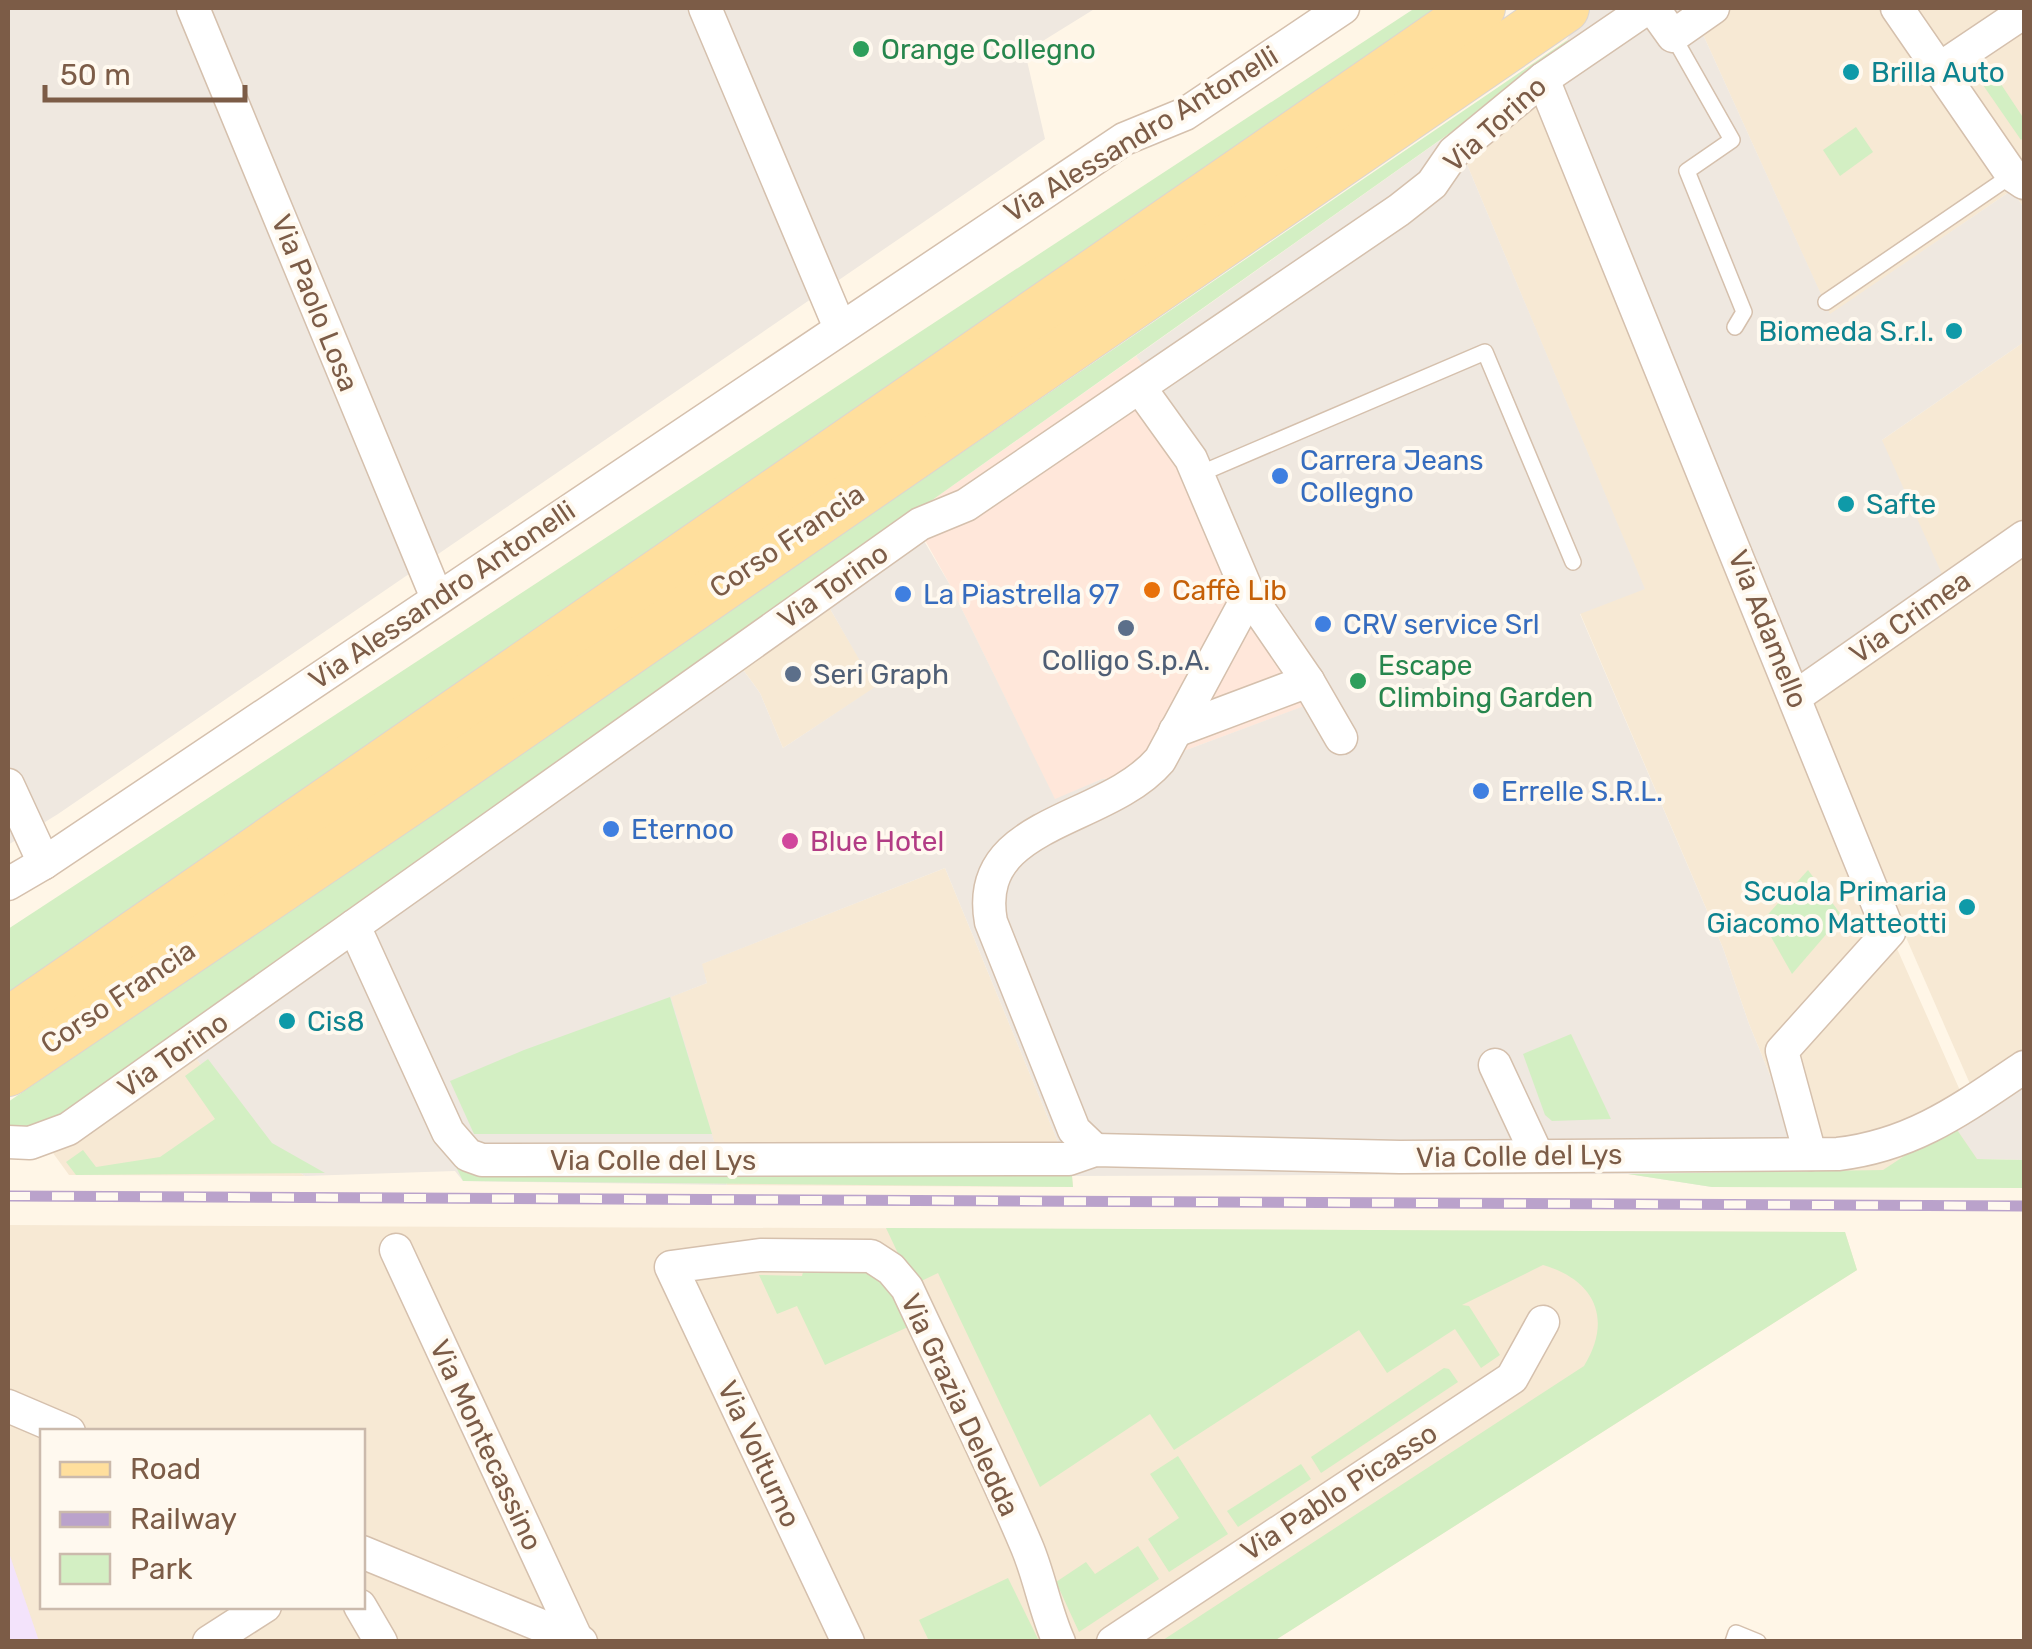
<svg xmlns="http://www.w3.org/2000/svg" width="2032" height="1649" viewBox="0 0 2032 1649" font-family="Rubik,sans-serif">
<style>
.residential{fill:#f7e9d4;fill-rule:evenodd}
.commercial{fill:#ffe7da}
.industrial{fill:#efe8e0}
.education{fill:#f3e3fb}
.green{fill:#d3efc3}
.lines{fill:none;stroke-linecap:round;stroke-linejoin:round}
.lane-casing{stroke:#d5c0ad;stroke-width:18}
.street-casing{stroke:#d5c0ad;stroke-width:35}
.primary-casing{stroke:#ddd5cf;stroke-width:52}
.lane{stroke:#fff;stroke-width:15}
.street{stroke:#fff;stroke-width:32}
.primary{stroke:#ffdf9d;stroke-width:50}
.rail-casing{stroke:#baa2cb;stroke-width:11}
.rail{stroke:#fff9ef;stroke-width:8;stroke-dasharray:22;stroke-linecap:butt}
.leisure-dot{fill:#2e9e5b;stroke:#fff9ef;stroke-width:4}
.culture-dot{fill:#0f9aa8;stroke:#fff9ef;stroke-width:4}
.shop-dot{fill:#3f7fe0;stroke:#fff9ef;stroke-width:4}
.food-dot{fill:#e8710a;stroke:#fff9ef;stroke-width:4}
.service-dot{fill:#5c6f8a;stroke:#fff9ef;stroke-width:4}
.hotel-dot{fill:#d1479c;stroke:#fff9ef;stroke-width:4}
.labels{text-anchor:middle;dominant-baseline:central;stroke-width:8;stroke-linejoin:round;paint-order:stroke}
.leisure-label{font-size:28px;fill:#27864d;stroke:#fff9ef;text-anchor:start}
.culture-label{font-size:28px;fill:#0d838f;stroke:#fff9ef;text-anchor:start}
.street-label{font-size:28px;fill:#7c5c47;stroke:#fff9ef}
.shop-label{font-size:28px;fill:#366cbe;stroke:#fff9ef;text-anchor:start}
.food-label{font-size:28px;fill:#c56008;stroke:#fff9ef;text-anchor:start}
.service-label{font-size:28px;fill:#4e5e75;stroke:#fff9ef}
.hotel-label{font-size:28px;fill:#b23c85;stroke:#fff9ef;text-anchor:start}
</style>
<rect width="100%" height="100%" fill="#fff6e7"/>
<g class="residential">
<polygon points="1691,8 2024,8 2024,208 2012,190 1830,315"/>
<polygon points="1533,74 1783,692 1970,1113 1977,1159 1816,1187 1749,1024 1723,948 1580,613 1644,588 1453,131"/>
<polygon points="2024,342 2024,1059 1974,1093 1797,688 1882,440"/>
<polygon points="829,607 876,687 783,748 760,693 726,646"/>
<polygon points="945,868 1072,1176 1073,1187 727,1185 670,997 707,983 701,964"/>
<polygon points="178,1034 266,1152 305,1176 69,1175 53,1153 56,1121"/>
<path d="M 8,1225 L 1845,1232 L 1857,1270 L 1274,1641 L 8,1642 ZM 42,1432 L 362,1432 L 362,1606 L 42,1606 Z"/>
</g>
<polygon class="commercial" points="1136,356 1187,426 1329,697 1138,768 1129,777 1102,779 1055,800 950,585 911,515"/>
<g class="industrial">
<polygon points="8,8 1096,8 1025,52 1045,139 58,814 8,845"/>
<polygon points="1588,8 1691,8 1830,314 2012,190 2024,208 2024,342 1882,440 1946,583 1797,688 1542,67 1574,39 1566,41"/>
<polygon points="1453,131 1645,589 1580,614 1723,948 1749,1024 1816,1187 1712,1187 1628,1174 1072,1176 945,868 702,964 707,983 671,997 727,1185 463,1181 455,1171 305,1176 266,1152 178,1034 726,646 760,693 783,748 875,687 829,607 920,534 950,585 1055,799 1102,779 1129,777 1138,768 1328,697 1250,567 1187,426 1136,356"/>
<polygon points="2024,1076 2024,1160 1977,1159 1953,1124"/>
</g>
<polygon class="education" points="8,1550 39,1641 8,1641"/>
<g class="green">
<polygon points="1415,8 1449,8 8,998 8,929"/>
<polygon points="1577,38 1533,74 37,1135 8,1125 8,1102 1566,41"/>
<polygon points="1987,63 2024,119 2024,137 2021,140 1974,72"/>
<polygon points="1856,127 1873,152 1840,176 1823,150"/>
<polygon points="1808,870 1842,916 1792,974 1762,921"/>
<polygon points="670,997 712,1134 474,1134 450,1081 524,1050"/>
<polygon points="1571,1034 1611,1119 1552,1121 1545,1115 1523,1054"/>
<polygon points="208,1059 272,1143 325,1173 76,1175 66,1162 83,1150 96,1167 160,1157 215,1119 185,1076"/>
<polygon points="1953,1124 1977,1159 2024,1160 2024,1188 1712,1187 1628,1174 1883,1170"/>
<polygon points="441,1137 468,1164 1072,1176 1073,1187 463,1181"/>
<path d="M 886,1228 L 1845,1232 L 1857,1270 L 1274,1641 L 1160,1642 L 1584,1366 C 1613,1319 1595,1280 1543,1265 L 1462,1305 L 1469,1306 L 1500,1355 L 1481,1368 L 1455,1329 L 1387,1373 L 1359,1330 L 1174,1450 L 1150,1414 L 1040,1487 L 938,1273 L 913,1285 Z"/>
<path d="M 805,1264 C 881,1265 875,1258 908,1327 L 825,1365 L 797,1306 L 777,1314 L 759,1275 L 802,1276 Z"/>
<polygon points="1444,1368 1449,1369 1458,1382 1321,1473 1311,1457"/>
<polygon points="1178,1456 1228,1534 1169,1572 1148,1539 1179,1518 1150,1474"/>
<polygon points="1301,1464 1311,1479 1238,1527 1227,1511"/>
<polygon points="1138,1546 1159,1579 1079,1632 1056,1582 1086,1562 1095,1574"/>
<polygon points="1008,1578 1039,1641 929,1641 919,1620"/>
</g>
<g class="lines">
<defs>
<g id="lane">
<polyline points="1673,36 1732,140 1687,171 1744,312 1735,327"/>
<polyline points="1826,302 2012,175"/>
<polyline points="1197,475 1485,352 1573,562"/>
<polyline points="1733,1642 1736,1633 1758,1642"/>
</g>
<g id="street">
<polyline points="193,8 437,598"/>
<polyline points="705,8 840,328"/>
<polyline points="1653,8 1673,36 1713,8"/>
<polyline points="1897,8 2012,175 2024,183"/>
<polyline points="1939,69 2024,12"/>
<polyline points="1543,79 1889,932 1782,1051 1810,1154"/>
<polyline points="1140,388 1191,459 1249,595 1308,681 1341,738"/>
<polyline points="1795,697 2024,537"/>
<polyline points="1175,731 1308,681"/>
<polyline points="8,785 44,863"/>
<polyline points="8,884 44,863 1124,139 1185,114 1343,8"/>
<path d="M 354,926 L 448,1132 L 468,1155 L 482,1160 L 1069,1159 L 1095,1150 L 1400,1157 L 1838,1154 C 1914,1145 1963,1108 2024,1067"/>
<polyline points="1495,1065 1537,1155"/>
<polyline points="8,1142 30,1143 68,1129 920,524 966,505 1399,210 1432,184 1454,152 1543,79 1647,8"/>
<path d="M 1095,1150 L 1074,1130 L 991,922 C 972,820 1105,824 1160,760 L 1249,595"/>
<polyline points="396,1250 577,1640"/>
<polyline points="8,1406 69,1432"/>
<polyline points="362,1552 581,1642"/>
<polyline points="360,1606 381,1642"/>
<polyline points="209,1642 265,1606"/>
<path d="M 848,1642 L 671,1267 L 760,1255 L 871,1256 L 891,1269 L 907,1288 C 947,1374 990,1459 1027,1547 C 1040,1578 1045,1611 1059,1642"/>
<polyline points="1113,1642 1512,1378 1543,1322"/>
</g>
<g id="primary">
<polyline points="8,1023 1480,8"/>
<polyline points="8,1071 428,788 1564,8"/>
</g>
</defs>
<use href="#lane" class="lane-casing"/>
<use href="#street" class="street-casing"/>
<use href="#primary" class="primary-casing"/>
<use href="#lane" class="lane"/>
<use href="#street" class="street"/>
<use href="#primary" class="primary"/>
<defs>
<polyline id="rail" points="8,1196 2024,1206"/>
</defs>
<use href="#rail" class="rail-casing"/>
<use href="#rail" class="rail"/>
</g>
<g class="leisure-dot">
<circle cx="861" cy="49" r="10"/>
<circle cx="1358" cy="681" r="10"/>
</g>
<g class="culture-dot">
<circle cx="1851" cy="72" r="10"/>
<circle cx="1954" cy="331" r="10"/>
<circle cx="1846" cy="504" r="10"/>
<circle cx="1967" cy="907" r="10"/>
<circle cx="287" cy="1021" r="10"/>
</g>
<g class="shop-dot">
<circle cx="1280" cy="476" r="10"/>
<circle cx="903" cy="594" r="10"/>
<circle cx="1323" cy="624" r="10"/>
<circle cx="1481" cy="791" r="10"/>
<circle cx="611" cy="829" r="10"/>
</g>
<circle class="food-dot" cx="1152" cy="590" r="10"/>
<g class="service-dot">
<circle cx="1126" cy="628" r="10"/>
<circle cx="793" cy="674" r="10"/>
</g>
<circle class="hotel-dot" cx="790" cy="841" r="10"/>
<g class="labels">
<g class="leisure-label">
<text x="881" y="49">Orange Collegno</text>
<text x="1378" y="665">Escape<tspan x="1378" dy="32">Climbing Garden</tspan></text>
</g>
<g class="culture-label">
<text x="1871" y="72">Brilla Auto</text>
<text x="1934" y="331" text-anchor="end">Biomeda S.r.l.</text>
<text x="1866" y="504">Safte</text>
<text x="1947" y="891" text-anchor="end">Scuola Primaria<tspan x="1947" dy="32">Giacomo Matteotti</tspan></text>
<text x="307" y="1021">Cis8</text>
</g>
<g class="street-label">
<text transform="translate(1495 124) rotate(-42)">Via Torino</text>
<text transform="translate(1141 134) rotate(-31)">Via Alessandro Antonelli</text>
<text transform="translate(315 303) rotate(68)">Via Paolo Losa</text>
<text transform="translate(787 541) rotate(-34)">Corso Francia</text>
<text transform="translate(833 586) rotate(-35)">Via Torino</text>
<text transform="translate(442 595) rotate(-34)">Via Alessandro Antonelli</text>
<text transform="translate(1910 617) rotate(-35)">Via Crimea</text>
<text transform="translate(1768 629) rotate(68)">Via Adamello</text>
<text transform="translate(118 997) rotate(-34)">Corso Francia</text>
<text transform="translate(173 1055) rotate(-35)">Via Torino</text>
<text transform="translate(1519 1156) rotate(-1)">Via Colle del Lys</text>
<text x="653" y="1160">Via Colle del Lys</text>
<text transform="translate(960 1405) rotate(65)">Via Grazia Deledda</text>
<text transform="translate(486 1445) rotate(65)">Via Montecassino</text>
<text transform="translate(759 1454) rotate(65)">Via Volturno</text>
<text transform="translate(1339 1492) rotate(-33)">Via Pablo Picasso</text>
</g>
<g class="shop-label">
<text x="1300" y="460">Carrera Jeans<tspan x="1300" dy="32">Collegno</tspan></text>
<text x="923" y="594">La Piastrella 97</text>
<text x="1343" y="624">CRV service Srl</text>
<text x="1501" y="791">Errelle S.R.L.</text>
<text x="631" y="829">Eternoo</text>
</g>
<g class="food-label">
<text x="1172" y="590">Caffè Lib</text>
</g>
<g class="service-label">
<text x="1126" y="660">Colligo S.p.A.</text>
<text x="813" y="674" text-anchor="start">Seri Graph</text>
</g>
<g class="hotel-label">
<text x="810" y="841">Blue Hotel</text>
</g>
</g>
<rect width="2032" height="1649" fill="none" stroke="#7c5c47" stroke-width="20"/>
<rect x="40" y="1429" width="325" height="180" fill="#fff9ef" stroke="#cbbaac" stroke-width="2.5"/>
<rect x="60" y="1462" width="50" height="15" fill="#ffdf9d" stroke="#cbbaac" stroke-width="2.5"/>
<text x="130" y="1479" font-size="30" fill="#7c5c47">Road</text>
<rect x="60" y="1512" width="50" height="15" fill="#baa2cb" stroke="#cbbaac" stroke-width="2.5"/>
<text x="130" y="1529" font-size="30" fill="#7c5c47">Railway</text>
<rect x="60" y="1554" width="50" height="30" fill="#d3efc3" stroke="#cbbaac" stroke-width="2.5"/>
<text x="130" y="1579" font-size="30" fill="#7c5c47">Park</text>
<path d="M45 85v15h200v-15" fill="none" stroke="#7c5c47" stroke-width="5"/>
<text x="60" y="85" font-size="30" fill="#7c5c47" stroke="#fff9ef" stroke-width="8" paint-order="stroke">50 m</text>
</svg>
